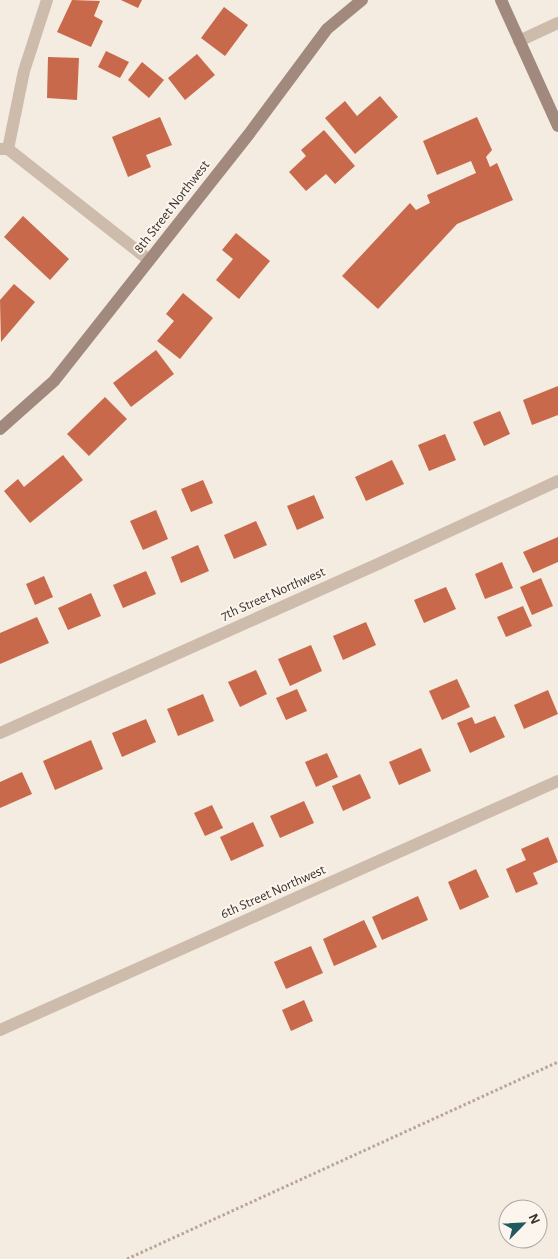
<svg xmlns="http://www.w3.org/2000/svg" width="558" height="1259" viewBox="0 0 558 1259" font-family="'Alegreya Sans',sans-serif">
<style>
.building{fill:#c8694b}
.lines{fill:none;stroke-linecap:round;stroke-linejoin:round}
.path{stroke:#b9a596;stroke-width:3;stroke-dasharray:2.5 2.5;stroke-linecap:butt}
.lane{stroke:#cdbbac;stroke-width:12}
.street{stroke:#cdbbac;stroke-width:12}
.secondary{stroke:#a18a7d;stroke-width:12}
.labels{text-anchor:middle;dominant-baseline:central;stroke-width:4;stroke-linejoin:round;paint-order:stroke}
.street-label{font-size:14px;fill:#3b302b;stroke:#fbf5ee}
</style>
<rect width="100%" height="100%" fill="#f4ebe1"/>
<g class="building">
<polygon points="72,0 100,1 94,16 103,21 91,47 57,32"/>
<polygon points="121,0 142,0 138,8"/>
<polygon points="224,7 248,25 225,56 201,38"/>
<polygon points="106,51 129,62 120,78 98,67"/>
<polygon points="197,54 215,75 185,100 168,78"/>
<polygon points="48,57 79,58 77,100 47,98"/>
<polygon points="142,62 164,80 149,98 128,80"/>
<polygon points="380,96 398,117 355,154 325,118 345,101 357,116"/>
<polygon points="160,117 172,145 146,155 151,167 128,177 112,137"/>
<polygon points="477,117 492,150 486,157 490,167 497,163 513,200 457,224 378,309 342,276 410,203 416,210 430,203 427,195 476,173 471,161 437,175 423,141"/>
<polygon points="324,130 355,166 335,184 326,174 306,191 289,172 306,156 301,150"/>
<polygon points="23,216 69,259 50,280 4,237"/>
<polygon points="236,233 270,261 239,299 216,280 233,259 222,250"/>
<polygon points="14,284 35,302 1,342 0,300"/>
<polygon points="183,293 213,318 180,359 157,341 174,321 166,314"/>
<polygon points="156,350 174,374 131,407 113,383"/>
<polygon points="558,386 558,415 532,425 523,400"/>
<polygon points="105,397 127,419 89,456 67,434"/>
<polygon points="500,411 510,434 484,446 473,422"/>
<polygon points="445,434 456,460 429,471 418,445"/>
<polygon points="63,455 83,480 30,523 4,491 18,479 24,487"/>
<polygon points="392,460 404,484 366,501 355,477"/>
<polygon points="203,480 213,503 191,512 181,489"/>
<polygon points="314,495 324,518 297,530 287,506"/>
<polygon points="156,510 168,539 143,550 130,521"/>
<polygon points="256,521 267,545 234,559 224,535"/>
<polygon points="558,537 558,562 533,573 523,552"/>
<polygon points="198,545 209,571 181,583 171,557"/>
<polygon points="502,562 513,588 485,599 475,574"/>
<polygon points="146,571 156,594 123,608 113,585"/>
<polygon points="44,576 53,597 35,605 26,584"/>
<polygon points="541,578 553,606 532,615 520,587"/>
<polygon points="446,587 456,609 424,623 414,600"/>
<polygon points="91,593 101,616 68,630 58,608"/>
<polygon points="523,606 532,626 506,637 497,617"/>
<polygon points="37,617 49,643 0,664 0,633"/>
<polygon points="366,622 376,645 343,660 333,636"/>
<polygon points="311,645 322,671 290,686 278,659"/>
<polygon points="256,670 267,694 240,707 228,682"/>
<polygon points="457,679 470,707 442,720 429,691"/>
<polygon points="297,689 307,711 286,720 276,698"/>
<polygon points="548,690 558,714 524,729 514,705"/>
<polygon points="203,694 214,721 178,736 167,709"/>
<polygon points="495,716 505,737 470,753 457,723 472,717 475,724"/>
<polygon points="146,719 156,742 122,757 112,733"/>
<polygon points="91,740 103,769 55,790 43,761"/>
<polygon points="421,748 431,771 399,785 389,762"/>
<polygon points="327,753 338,777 316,787 305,762"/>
<polygon points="22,772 32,794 0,808 0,782"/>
<polygon points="360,774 371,798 343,811 332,786"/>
<polygon points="304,801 314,823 280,838 270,816"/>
<polygon points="212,805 223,828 205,836 194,813"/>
<polygon points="253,822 264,846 231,861 220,837"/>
<polygon points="548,837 558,862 533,873 538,884 516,893 506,869 526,860 521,849"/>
<polygon points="476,869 489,897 460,910 448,882"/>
<polygon points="418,896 428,920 382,940 372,917"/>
<polygon points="364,920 377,947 334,966 323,939"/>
<polygon points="311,946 323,973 286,989 274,962"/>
<polygon points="304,1000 313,1021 291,1031 282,1010"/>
</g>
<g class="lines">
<polyline class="path" points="127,1259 558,1062"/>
<polyline class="lane" points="519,41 558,23"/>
<g class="street">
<polyline points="0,149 8,149 149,260"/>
<polyline points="8,149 24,71 47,0"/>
<polyline points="0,733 378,564 558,481"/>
<polyline points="0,1030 558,781"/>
</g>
<g class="secondary">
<polyline points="501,0 558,126"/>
<polyline points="0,429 54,381 249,134 327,29 362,0"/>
</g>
</g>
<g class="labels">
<g class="street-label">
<text transform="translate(172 207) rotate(-52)">8th Street Northwest</text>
<text transform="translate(273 594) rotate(-24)">7th Street Northwest</text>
<text transform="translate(273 892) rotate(-24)">6th Street Northwest</text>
</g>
</g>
<g transform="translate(523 1224) rotate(66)"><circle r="24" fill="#fbf5ee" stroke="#aea6a0"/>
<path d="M0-4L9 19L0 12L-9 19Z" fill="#1f5a5e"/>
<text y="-8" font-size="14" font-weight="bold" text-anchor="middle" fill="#3b302b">N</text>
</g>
</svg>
